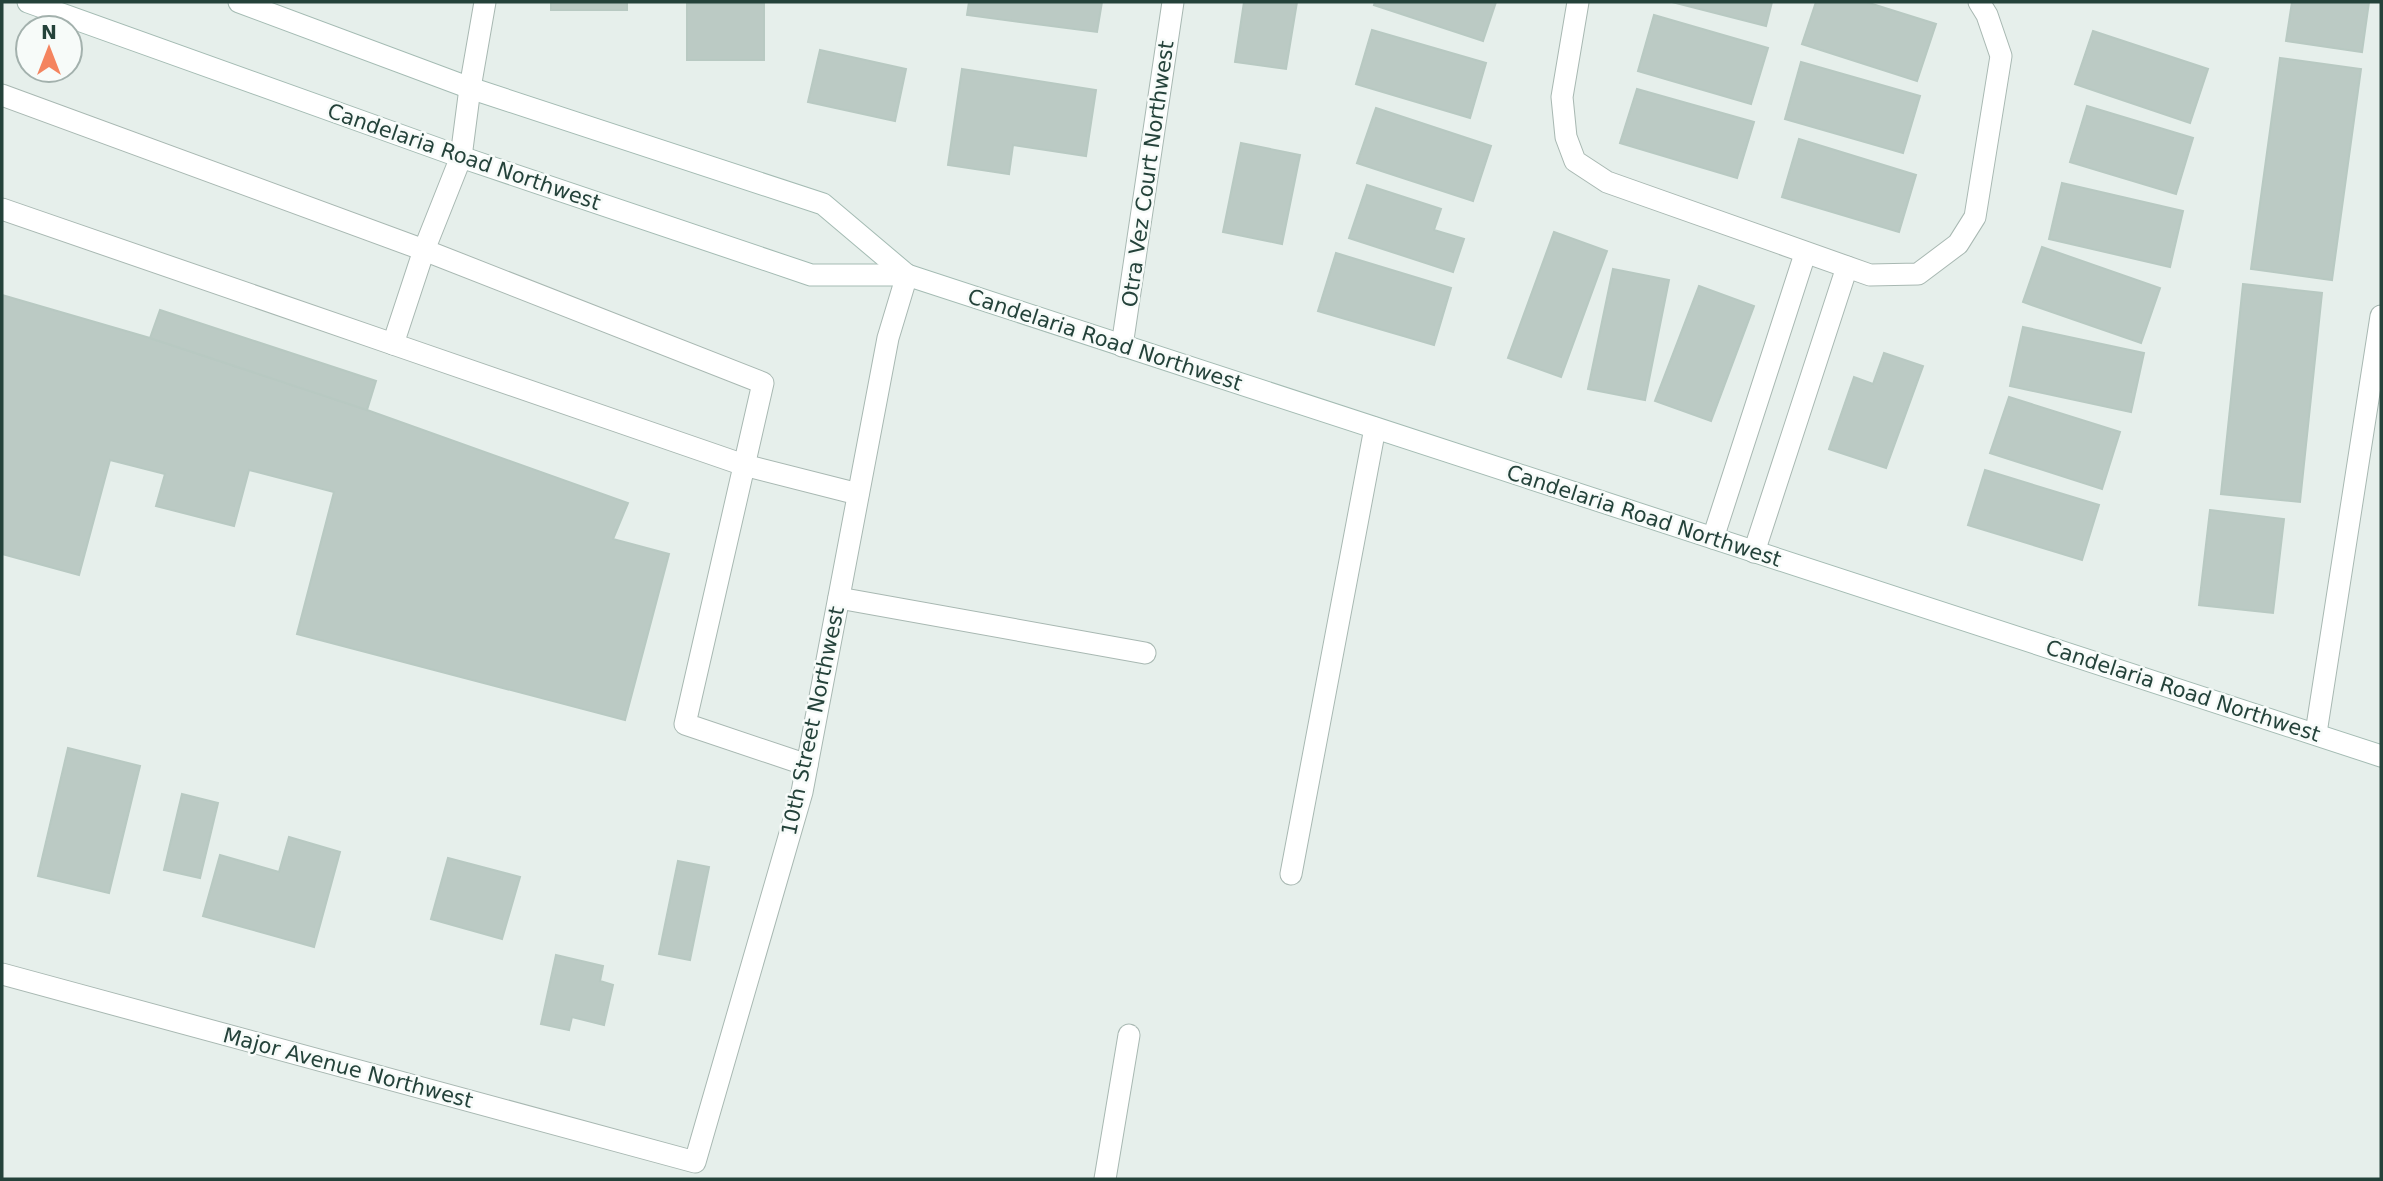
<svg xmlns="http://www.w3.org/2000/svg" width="2383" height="1181" viewBox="0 0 2383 1181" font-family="'DejaVu Sans',sans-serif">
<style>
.building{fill:#bbcac4;stroke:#b8c9c2;stroke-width:2}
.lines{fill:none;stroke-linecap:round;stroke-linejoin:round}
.service-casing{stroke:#a8b8b2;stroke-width:23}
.minor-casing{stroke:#a8b8b2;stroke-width:23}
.secondary-casing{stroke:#a4bbb3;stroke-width:23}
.service{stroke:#fff;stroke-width:21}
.minor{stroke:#fff;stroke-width:21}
.secondary{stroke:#fff;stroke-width:21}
.labels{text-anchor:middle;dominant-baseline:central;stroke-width:5;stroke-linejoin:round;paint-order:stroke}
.street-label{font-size:21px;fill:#24423a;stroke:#f7fbf9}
</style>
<rect width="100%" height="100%" fill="#e6efeb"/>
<g class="building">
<rect x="551" y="2" width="76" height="8"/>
<polygon points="969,2 1102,2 1097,32 967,15"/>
<polygon points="1244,2 1297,2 1286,69 1235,62"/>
<polygon points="1375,2 1496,2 1483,41 1374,5"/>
<polygon points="1672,2 1772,2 1766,26"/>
<polygon points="1816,2 1866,2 1936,24 1917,81 1802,44"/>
<polygon points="2292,2 2369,2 2362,52 2286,41"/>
<rect x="687" y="4" width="77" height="56"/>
<polygon points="1654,15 1768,48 1751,104 1638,71"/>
<polygon points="1372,30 1486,63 1470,118 1356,84"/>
<polygon points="2093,31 2208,69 2190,123 2075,84"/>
<polygon points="820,50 906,69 895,121 808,102"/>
<polygon points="2280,58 2361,69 2332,280 2251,269"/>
<polygon points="1801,62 1920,96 1903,153 1785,119"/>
<polygon points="962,69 1096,90 1086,156 1013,145 1009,174 948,165"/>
<polygon points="1637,89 1754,122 1737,178 1620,143"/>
<polygon points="2087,106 2193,138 2176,194 2070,162"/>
<polygon points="1376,108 1491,146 1473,201 1357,163"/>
<polygon points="1799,139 1916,175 1899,232 1782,197"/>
<polygon points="1241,143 1300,155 1282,244 1223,232"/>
<polygon points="2062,183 2183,211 2170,267 2049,239"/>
<polygon points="1367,185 1441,209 1434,230 1464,239 1453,272 1349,238"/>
<polygon points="1554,232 1607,251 1561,377 1508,358"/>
<polygon points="2042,247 2160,288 2141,343 2023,302"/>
<polygon points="1336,253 1451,288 1434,345 1318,311"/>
<polygon points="1613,269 1669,280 1645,400 1588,389"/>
<polygon points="2243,284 2322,293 2300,502 2221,494"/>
<polygon points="1699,286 1754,306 1711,421 1655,401"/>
<polygon points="2,295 150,338 367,410 628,503 613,539 669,554 625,720 297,634 334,492 249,470 234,526 156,506 165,474 110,460 79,575 2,554"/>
<polygon points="160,310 376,381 367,410 150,338"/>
<polygon points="2023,327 2144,353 2131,412 2010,386"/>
<polygon points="1884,353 1923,366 1886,468 1829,449 1854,377 1873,384"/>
<polygon points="2009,397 2120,432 2102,489 1990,453"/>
<polygon points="1985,470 2099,505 2082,560 1968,525"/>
<polygon points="2210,510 2284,519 2273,613 2199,605"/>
<polygon points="68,748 140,766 109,893 38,876"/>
<polygon points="182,794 218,803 200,878 164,870"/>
<polygon points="289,837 340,852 314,947 203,916 220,855 279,872"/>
<polygon points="448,858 520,877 502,939 431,919"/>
<polygon points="678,861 709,867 690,960 659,954"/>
<polygon points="556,955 603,966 600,981 613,985 604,1025 572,1017 569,1030 541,1024"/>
</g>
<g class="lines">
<defs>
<g id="service">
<polyline points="2,95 424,250 393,344 744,465 858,494"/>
<polyline points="461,157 424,250 763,383 685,724 807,765"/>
<polyline points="2,209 393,344"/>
<polyline points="839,598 1145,653"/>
<polyline points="1291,874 1375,428"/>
<polyline points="1105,1179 1129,1035"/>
</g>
<g id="minor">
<polyline points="1578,2 1562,97 1566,137 1575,161 1607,182 1870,275 1918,274 1958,244 1975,217 2001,56 1987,15 1979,2"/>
<polyline points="461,157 470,88 485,2"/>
<polyline points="1122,346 1173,2"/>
<polyline points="1713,538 1805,254"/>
<polyline points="1754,552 1847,267"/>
<polyline points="2316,733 2381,316"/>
<polyline points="2,974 695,1162 802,792 888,338 907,275"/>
</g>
<g id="secondary">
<polyline points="28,2 461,157 811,275 907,275 2381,756"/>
<polyline points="239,2 470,88 823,204 907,275"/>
</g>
</defs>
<use href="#service" class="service-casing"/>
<use href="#minor" class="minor-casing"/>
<use href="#secondary" class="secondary-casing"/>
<use href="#service" class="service"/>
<use href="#minor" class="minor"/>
<use href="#secondary" class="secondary"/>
</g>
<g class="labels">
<g class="street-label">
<text transform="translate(464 157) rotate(19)">Candelaria Road Northwest</text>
<text transform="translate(1148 174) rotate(-82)">Otra Vez Court Northwest</text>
<text transform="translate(1105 340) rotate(18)">Candelaria Road Northwest</text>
<text transform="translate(1644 516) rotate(18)">Candelaria Road Northwest</text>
<text transform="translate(2183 691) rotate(18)">Candelaria Road Northwest</text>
<text transform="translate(813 721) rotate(-78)">10th Street Northwest</text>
<text transform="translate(348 1068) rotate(15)">Major Avenue Northwest</text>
</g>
</g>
<rect width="2383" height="1181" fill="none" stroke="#24423a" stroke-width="7"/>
<g transform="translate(49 49)"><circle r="33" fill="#f7fbf9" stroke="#a3b1ad" stroke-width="2"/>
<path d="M0-5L12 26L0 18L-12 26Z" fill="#f4845f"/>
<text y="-10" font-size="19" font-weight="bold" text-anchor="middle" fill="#24423a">N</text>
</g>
</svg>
